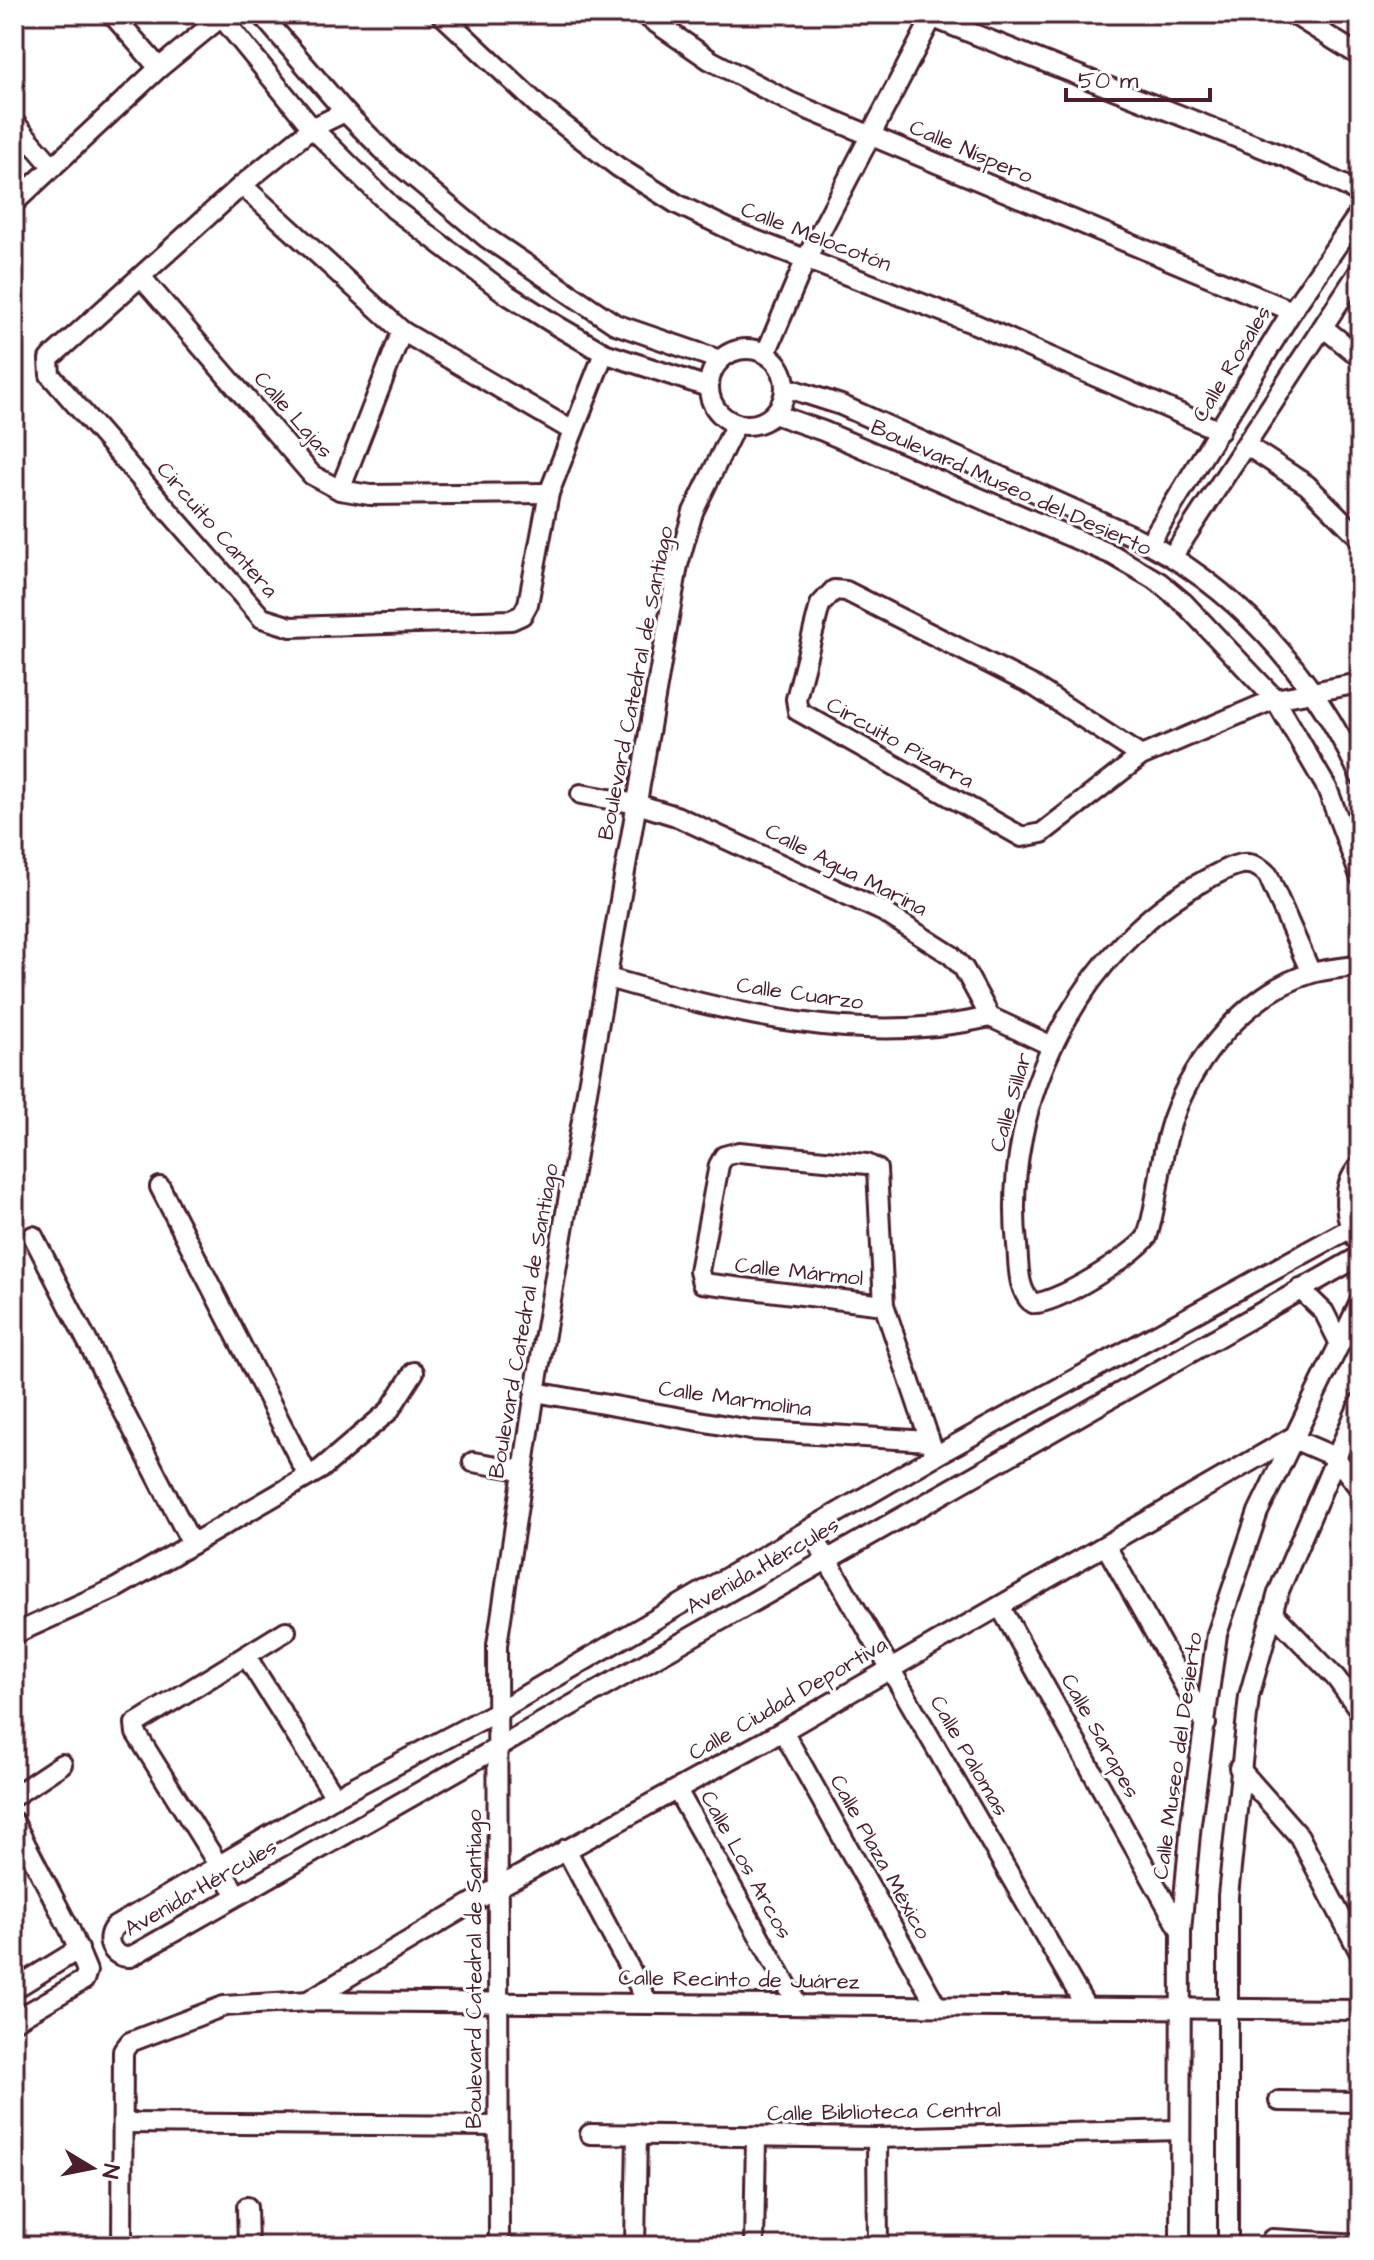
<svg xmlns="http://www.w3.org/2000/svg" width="1374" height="2260" viewBox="0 0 1374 2260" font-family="'Architects Daughter',sans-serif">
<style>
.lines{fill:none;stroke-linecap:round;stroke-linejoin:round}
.minor-casing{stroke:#4a1f2b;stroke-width:24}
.minor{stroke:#fff;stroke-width:18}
.labels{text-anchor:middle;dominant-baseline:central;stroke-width:6;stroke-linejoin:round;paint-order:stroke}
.street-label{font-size:22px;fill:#4a1f2b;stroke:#fff}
</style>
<rect width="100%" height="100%" fill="#fff"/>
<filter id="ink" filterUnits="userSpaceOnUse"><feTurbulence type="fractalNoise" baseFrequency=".0125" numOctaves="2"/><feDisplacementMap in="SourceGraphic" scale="16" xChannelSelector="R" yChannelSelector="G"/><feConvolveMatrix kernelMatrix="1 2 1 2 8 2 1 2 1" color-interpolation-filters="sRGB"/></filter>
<g filter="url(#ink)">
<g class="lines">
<defs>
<g id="minor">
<polyline points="112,14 159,68"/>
<polyline points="219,14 312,128 394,209 508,295 559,327 604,353 708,387"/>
<polyline points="261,14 345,112 391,158 487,238 615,324 720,360"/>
<polyline points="441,14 539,106 618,167 677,204 737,233 975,324 1220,431"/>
<polyline points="643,14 710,60 790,102 1292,311"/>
<polyline points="923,14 1286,157 1360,193"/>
<polyline points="1293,14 1360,56"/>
<polyline points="345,112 312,128 242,185 49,359 50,375 262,618 291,627 511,620 522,615 528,604 549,493 604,353"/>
<polyline points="14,122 53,167"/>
<polyline points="242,185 402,331 571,430"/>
<polyline points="14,203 159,68 225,14"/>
<polyline points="142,278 312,475 340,490 370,495 549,493"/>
<polyline points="1324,328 1360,357"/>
<circle cx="747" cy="387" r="38"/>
<polyline points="766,353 806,259 934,14"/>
<path d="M 785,387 L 841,405 L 1133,536 C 1234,584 1314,675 1360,776"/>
<polyline points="774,414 823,431 1113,555 1159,582 1184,603 1275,699 1327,788 1360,876"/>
<polyline points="1246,445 1307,485 1360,538"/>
<polyline points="340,490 402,331"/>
<polyline points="1149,544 1292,311 1360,212"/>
<polyline points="1172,557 1360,270"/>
<polyline points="1141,756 1034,686 846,591 834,590 820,605 796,699 798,711 1022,837 1042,833 1141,756 1275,699 1360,683"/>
<polyline points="581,794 637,804 676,816 882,911 951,955 964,969 990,1017 1052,1046"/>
<path d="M 1311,973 L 1268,875 C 1248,854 1230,867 1209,878 C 1080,946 1001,1103 1017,1245 C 1019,1265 1017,1289 1032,1303 C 1054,1306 1133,1256 1147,1237 C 1159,1199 1159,1157 1173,1118 C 1194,1058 1249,991 1312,973 C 1327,969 1344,968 1360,965"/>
<path d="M 608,978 C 730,1013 863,1047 990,1017"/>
<path d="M 1360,1165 C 1339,1188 1344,1221 1360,1245"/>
<polyline points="160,1187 308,1476"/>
<path d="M 1349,1229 L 935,1456 L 498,1711 L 335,1797 L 114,1927 C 103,1941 113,1958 130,1957 L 1360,1256"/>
<polyline points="33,1236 192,1544"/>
<polyline points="1300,1289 1324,1312 1340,1344"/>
<polyline points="884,1305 702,1283 699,1271 719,1165 724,1156 739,1152 867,1164 877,1169 884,1305 935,1456"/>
<polyline points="535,1392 750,1430 929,1441"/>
<polyline points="473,1462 522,1470"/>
<polyline points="810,1530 1086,2007"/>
<polyline points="1106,1546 1206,1724"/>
<polyline points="1000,1606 1181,1931"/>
<polyline points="1272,1612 1336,1678 1360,1711"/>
<polyline points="14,1634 116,1588 321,1469 389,1411 414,1372"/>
<polyline points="246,1656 335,1797"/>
<polyline points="783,1731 936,2005"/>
<polyline points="1239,1768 1299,1836 1360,1953"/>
<polyline points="677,1790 798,2005"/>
<polyline points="14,1796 62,1764"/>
<polyline points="14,1822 70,1930 87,1971 84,1980 14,2021"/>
<polyline points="566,1849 648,2003"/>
<polyline points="237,1895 136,1733 135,1724 286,1631"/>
<polyline points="14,1989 79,1949"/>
<polyline points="311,1999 499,1887 783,1731 1291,1438 1335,1457 1360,1489"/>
<polyline points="1279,2101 1360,2102"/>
<polyline points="125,2123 498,2126"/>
<polyline points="590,2134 877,2138 1180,2130"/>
<polyline points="877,2138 878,2246"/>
<polyline points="247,2207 248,2246"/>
<polyline points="1272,2239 1360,2244"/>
<polyline points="122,2246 123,2051 130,2042 224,2006 309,2001 1360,2010"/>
<polyline points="499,2246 497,1645 535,1392 678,565 693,512 736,424"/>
<polyline points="635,2246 637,2134"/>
<polyline points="754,2246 756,2137"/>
<polyline points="1180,2246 1181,1931 1191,1823 1217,1634 1258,1512 1360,1302"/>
<polyline points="1228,2246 1228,1896 1249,1696 1278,1593 1360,1402"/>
</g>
</defs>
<use href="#minor" class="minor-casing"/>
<use href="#minor" class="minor"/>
</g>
</g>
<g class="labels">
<g class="street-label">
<text transform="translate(971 152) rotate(23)">Calle Níspero</text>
<text transform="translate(816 237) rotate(21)">Calle Melocotón</text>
<text transform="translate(1232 364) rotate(-59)">Calle Rosales</text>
<text transform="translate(293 415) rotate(49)">Calle Lajas</text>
<text transform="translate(1011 488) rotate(24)">Boulevard Museo del Desierto</text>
<text transform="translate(217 530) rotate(49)">Circuito Cantera</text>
<text transform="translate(636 683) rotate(-79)">Boulevard Catedral de Santiago</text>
<text transform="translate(900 743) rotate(29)">Circuito Pizarra</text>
<text transform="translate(846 870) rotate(27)">Calle Agua Marina</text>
<text transform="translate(800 994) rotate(8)">Calle Cuarzo</text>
<text transform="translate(1011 1102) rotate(-74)">Calle Sillar</text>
<text transform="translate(799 1272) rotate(6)">Calle Mármol</text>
<text transform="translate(524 1321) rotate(-80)">Boulevard Catedral de Santiago</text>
<text transform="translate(735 1399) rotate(8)">Calle Marmolina</text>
<text transform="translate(763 1566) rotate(-30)">Avenida Hércules</text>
<text transform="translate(788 1699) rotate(-30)">Calle Ciudad Deportiva</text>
<text transform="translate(1100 1736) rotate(61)">Calle Sarapes</text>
<text transform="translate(969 1756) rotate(60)">Calle Palomas</text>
<text transform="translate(1178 1756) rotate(-82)">Calle Museo del Desierto</text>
<text transform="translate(880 1857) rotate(61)">Calle Plaza México</text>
<text transform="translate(746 1865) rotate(61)">Calle Los Arcos</text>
<text transform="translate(201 1888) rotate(-30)">Avenida Hércules</text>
<text transform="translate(474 1969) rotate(-90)">Boulevard Catedral de Santiago</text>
<text transform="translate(739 1980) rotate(1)">Calle Recinto de Juárez</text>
<text transform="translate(884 2112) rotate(-1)">Calle Biblioteca Central</text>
</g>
</g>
<rect width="1374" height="2260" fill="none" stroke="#fff" stroke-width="48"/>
<rect x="24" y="24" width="1326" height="2212" fill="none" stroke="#4a1f2b" stroke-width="3" filter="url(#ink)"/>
<g transform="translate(92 2168) rotate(100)" stroke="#ffffff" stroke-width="6" paint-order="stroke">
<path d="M0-6L14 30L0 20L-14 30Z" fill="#4a1f2b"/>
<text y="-12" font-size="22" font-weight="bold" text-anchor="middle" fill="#4a1f2b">N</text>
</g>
<path d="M1066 88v12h144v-12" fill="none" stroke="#4a1f2b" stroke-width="4"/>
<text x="1078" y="88" font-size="24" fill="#4a1f2b" stroke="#ffffff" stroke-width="6" paint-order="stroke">50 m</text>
</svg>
